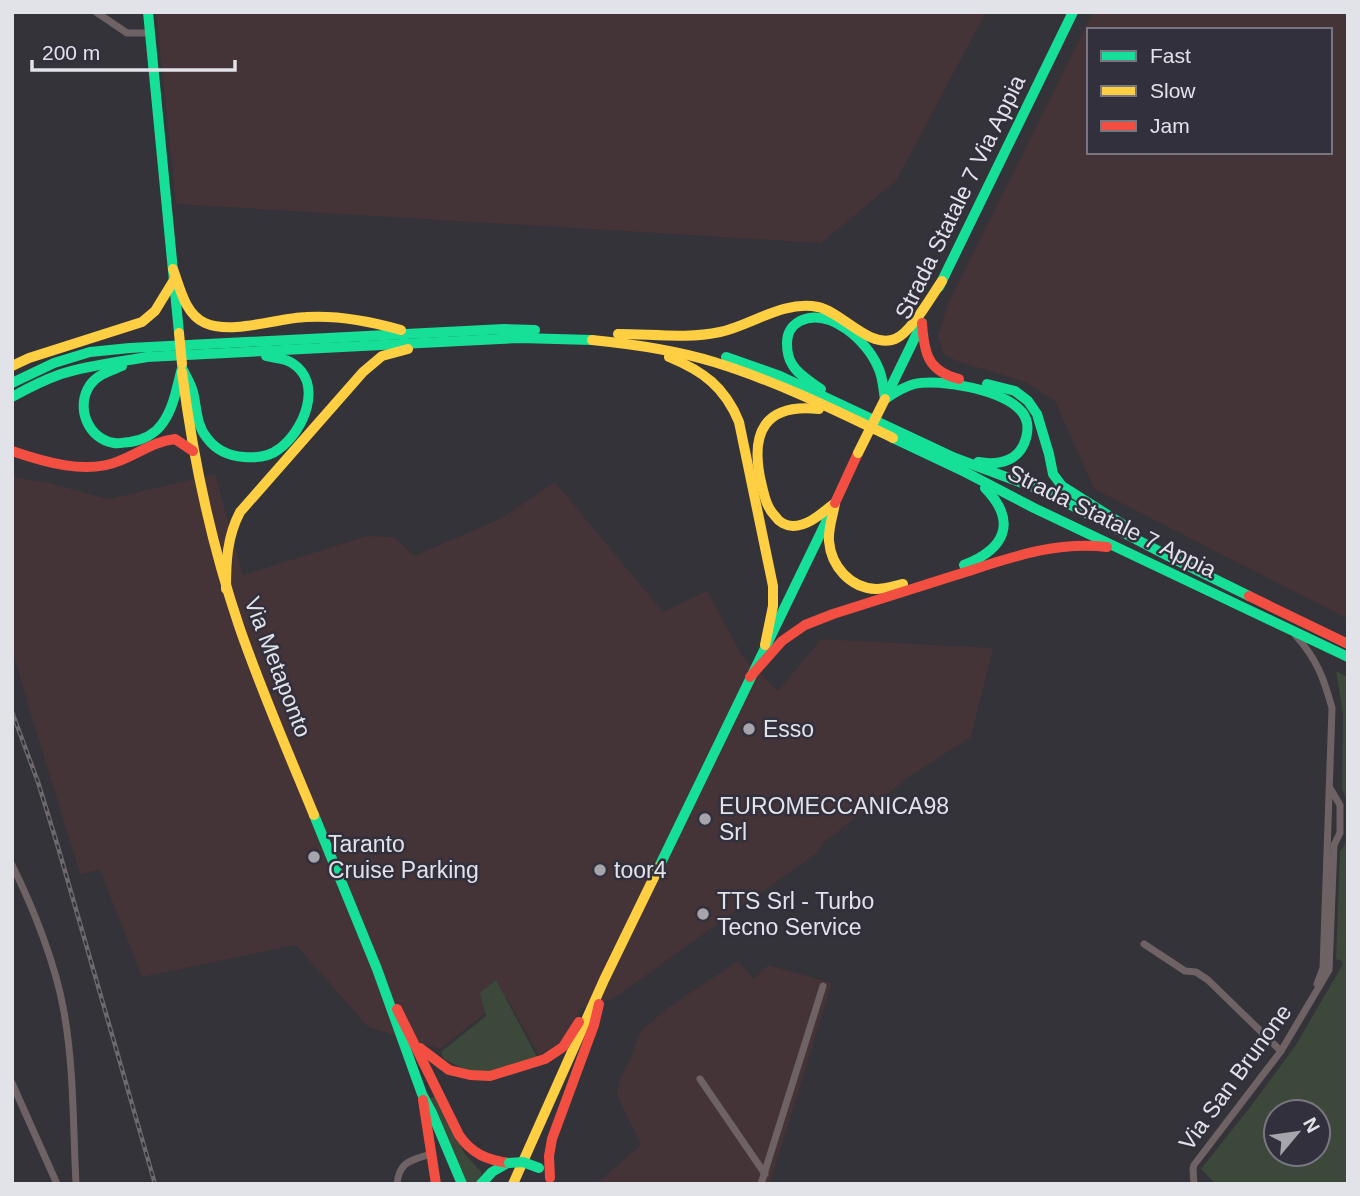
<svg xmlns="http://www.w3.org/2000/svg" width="1360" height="1196" viewBox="0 0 1360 1196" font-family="Arial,sans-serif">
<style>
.industrial{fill:#443337;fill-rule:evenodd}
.green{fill:#3c4839;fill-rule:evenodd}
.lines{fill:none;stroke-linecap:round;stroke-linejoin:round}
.street{stroke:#6e6264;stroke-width:7}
.fast{stroke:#16e098;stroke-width:10}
.slow{stroke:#ffcf43;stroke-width:10}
.jam{stroke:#f24e42;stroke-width:10}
.rail-casing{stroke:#6e696c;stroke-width:4.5}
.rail{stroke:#31303c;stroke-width:2;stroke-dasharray:5;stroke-linecap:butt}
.fast-bridge{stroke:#16e098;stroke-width:10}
.slow-bridge{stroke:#ffcf43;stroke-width:10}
.poi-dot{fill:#a5a5ab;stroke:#31303c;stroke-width:2.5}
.labels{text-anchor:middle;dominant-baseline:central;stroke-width:5;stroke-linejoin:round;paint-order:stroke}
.street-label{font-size:23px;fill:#e2e2e9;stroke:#31303c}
.poi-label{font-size:23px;fill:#e2e2e9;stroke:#31303c;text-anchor:start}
</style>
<rect width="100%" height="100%" fill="#333339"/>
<g class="industrial">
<polygon points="156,12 986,12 896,181 821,243 176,204"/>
<path d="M 1093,12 L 1348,12 L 1348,619 L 1094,489 L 1055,401 L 1025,382 L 957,361 L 943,354 L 938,336 L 948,303 ZM 1089,30 L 1330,30 L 1330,152 L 1089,152 Z"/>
<polygon points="215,474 243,575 367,536 394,537 414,556 504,517 555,482 663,612 707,591 743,657 778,691 821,639 993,648 971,737 909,777 822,844 818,852 613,999 581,1008 568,1035 557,1044 539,1055 506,997 440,1049 368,1027 296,945 142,977 100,870 80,874 29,708 12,648 12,477 50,483 108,499"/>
<polygon points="738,961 754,979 768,965 832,983 770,1184 596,1184 641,1145 617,1095 620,1078 631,1057 640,1032 669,1007"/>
</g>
<g class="green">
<polygon points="1336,671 1348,677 1348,803 1342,789 1343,714"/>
<path d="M 1348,836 L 1348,1184 L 1216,1184 L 1201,1169 L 1251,1106 L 1296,1045 L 1343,964 L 1342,961 L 1336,959 L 1340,851 L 1344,846 ZM 1318,1112 L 1318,1154 L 1276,1154 L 1276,1112 Z"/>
<polygon points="496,980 537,1057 488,1072 466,1070 444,1059 441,1052 486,1016 480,993"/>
<polygon points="435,1096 465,1154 482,1173 476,1184 467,1184 429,1099"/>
</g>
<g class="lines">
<g class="street">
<polyline points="96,12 127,33 150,33"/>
<path d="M 1296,636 C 1317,659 1324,679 1332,708 L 1323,968 L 1317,984"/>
<path d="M 12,865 C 33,907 56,965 64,1012 C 74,1068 73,1127 76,1184"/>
<polyline points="1144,944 1185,971 1196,972 1208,980 1281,1051"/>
<polyline points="700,1079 765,1174"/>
<polyline points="12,1083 57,1184"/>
<path d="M 397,1184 C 399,1161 412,1160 431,1154"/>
<polyline points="761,1184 823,986"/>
<polyline points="1194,1184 1193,1169 1194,1165 1281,1051 1329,970 1334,845 1340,833 1340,805 1330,788"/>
</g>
<g class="fast">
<polyline points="148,12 179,333"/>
<polyline points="939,287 1073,12"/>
<polyline points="726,357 780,376 955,458 1044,491 1168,556 1249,596"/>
<path d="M 122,366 C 110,371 98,374 90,385 C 75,407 88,439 114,443 C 119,444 125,442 130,442 C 142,440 155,434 162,424 C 174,408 177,386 182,368"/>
<path d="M 182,368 C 186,376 191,384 193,392 C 197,408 196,425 207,438 C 216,450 229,456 244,457 C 256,458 269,457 279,449 C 304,431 324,383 292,363 C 285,358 274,358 266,356"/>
<polyline points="12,383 54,363 90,352 130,348 504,329 535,330"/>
<polyline points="987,384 1015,391 1028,401 1037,414 1049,454 1053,474 1062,486 1122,524"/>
<path d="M 821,389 C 811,382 798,375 792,364 C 788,358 787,350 787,343 C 787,333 791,326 800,321 C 830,307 867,341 878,367 C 883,377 883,388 885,399 C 894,393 903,387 914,384 C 940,378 1004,390 1022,412 C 1033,426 1026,451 1010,459 C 1000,464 989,464 978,462"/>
<path d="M 12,397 C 28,388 44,380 61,374 C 89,365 118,362 147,357 L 520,338 L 592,340"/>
<polyline points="885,399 922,323"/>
<polyline points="893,438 965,472 1034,508 1348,657"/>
<path d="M 964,565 C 1005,549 1018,522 985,488"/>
<polyline points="314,815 377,969 422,1094 432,1113 462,1184"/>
<polyline points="659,867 829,516"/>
<polyline points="481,1184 492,1172 506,1164"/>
</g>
<g class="slow">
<path d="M 173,269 C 180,288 185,314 205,323 C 232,335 277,318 306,317 C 339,315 370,321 401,330"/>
<path d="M 618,334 C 652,334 687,339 720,332 C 752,325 783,300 818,307 C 842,312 869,349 895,339 C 911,333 932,295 942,281"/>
<path d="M 592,340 C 632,344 675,350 714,362 C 776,381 835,410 893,438"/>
<path d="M 669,357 C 703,371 725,387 739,422 L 773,586 L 773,606 L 765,645"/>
<polyline points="12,366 29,358 142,322 155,311 174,280"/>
<path d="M 182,372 C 193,459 211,543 239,626 C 261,690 288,752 314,815"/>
<path d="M 819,409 C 764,403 750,433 761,482 C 764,494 766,507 775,516 C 779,522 786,526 793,526 C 809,526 823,512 835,503"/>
<path d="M 835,503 C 833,516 828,528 829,541 C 831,566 850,588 876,589 C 885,589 894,586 903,584"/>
<path d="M 226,589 C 226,561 227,537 240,512 L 363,372 L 382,356 L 408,349"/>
<polyline points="513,1184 604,980 659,867"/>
</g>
<g class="jam">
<path d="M 922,323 C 924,352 927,371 959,379"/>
<path d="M 12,451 C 44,462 87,475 119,461 C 140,453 152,442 175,439 L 193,451"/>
<polyline points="835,503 858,453"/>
<polyline points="1249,596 1348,644"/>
<path d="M 750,677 L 782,641 L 805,625 L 833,614 C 874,601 915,588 956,575 C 1007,559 1052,541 1107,547"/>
<path d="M 397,1009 L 459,1135 C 472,1154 487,1160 509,1163"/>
<polyline points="420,1048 449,1070 470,1075 490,1076 545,1059 563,1047 579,1022"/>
<polyline points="423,1100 436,1184"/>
<polyline points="550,1178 549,1156 552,1139 594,1025 599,1004"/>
</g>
<defs>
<polyline id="rail" points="12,712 38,782 58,847 155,1184"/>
</defs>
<use href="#rail" class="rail-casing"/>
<use href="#rail" class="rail"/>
<polyline class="fast-bridge" points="509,1163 523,1162 539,1168"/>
<g class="slow-bridge">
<polyline points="179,333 182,364"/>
<polyline points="858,453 885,399"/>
</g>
</g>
<g class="poi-dot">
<circle cx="749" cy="729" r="7"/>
<circle cx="705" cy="819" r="7"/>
<circle cx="314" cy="857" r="7"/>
<circle cx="600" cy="870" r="7"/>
<circle cx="703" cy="914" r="7"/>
</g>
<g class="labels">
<g class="street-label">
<text transform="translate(960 197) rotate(-64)">Strada Statale 7 Via Appia</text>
<text transform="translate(1112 521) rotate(26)">Strada Statale 7 Appia</text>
<text transform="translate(278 667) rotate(69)">Via Metaponto</text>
<text transform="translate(1235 1077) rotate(-54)">Via San Brunone</text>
</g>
<g class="poi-label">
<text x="763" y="729">Esso</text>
<text x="719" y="806">EUROMECCANICA98<tspan x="719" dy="26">Srl</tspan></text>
<text x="328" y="844">Taranto<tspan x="328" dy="26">Cruise Parking</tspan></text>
<text x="614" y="870">toor4</text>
<text x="717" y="901">TTS Srl - Turbo<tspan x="717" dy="26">Tecno Service</tspan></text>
</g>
</g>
<rect width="1360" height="1196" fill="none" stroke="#e2e2e9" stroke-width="28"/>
<rect x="1087" y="28" width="245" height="126" fill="#31303c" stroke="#787781" stroke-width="2"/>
<rect x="1101" y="51" width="35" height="10" fill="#16e098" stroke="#787781" stroke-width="2"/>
<text x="1150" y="63" font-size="21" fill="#e2e2e9">Fast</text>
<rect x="1101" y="86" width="35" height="10" fill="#ffcf43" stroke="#787781" stroke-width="2"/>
<text x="1150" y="98" font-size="21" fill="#e2e2e9">Slow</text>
<rect x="1101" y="121" width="35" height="10" fill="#f24e42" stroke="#787781" stroke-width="2"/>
<text x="1150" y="133" font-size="21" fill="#e2e2e9">Jam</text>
<g transform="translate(1297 1133) rotate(61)"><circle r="33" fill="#31303c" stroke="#787781" stroke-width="2"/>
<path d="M0-5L12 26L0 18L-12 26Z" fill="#a5a5ab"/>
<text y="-10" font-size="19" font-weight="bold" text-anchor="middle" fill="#e2e2e9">N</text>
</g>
<path d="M32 60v10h203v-10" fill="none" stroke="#e2e2e9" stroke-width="3.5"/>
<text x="42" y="60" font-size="21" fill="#e2e2e9" stroke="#31303c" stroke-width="5" paint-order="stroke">200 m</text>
</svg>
